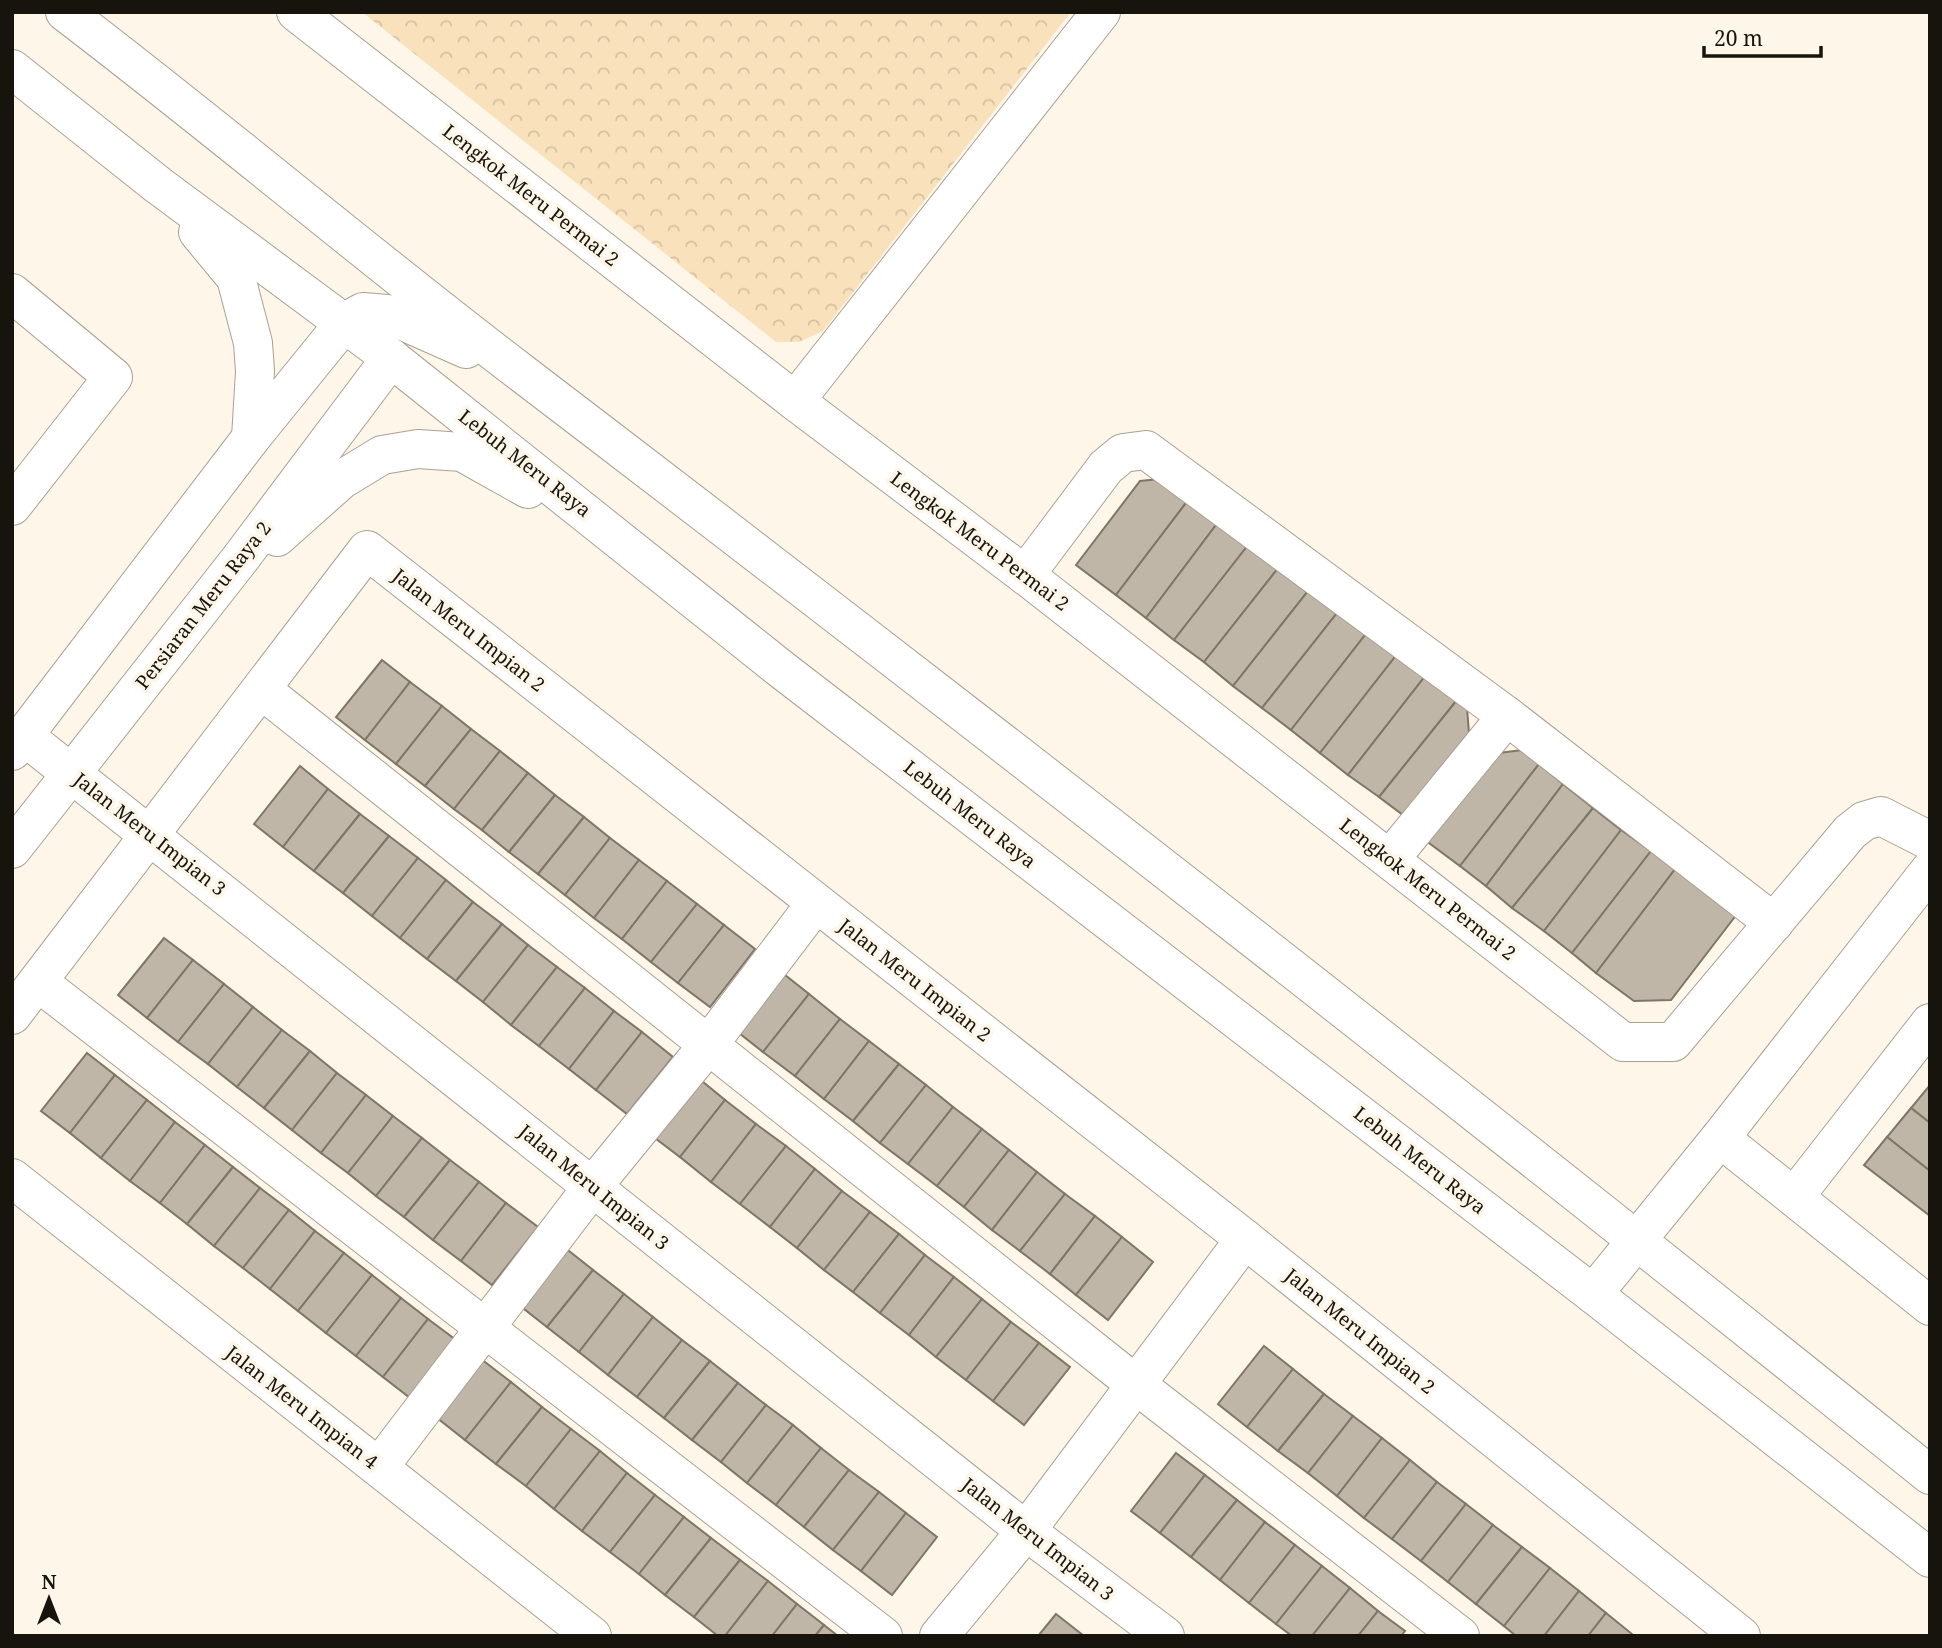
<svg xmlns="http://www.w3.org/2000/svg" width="1942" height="1648" viewBox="0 0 1942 1648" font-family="'Noto Serif',serif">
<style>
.park{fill:url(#park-crowns)}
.building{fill:#c0b6a7;stroke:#7f7668;stroke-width:2}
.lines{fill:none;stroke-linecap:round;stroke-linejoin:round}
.minor-casing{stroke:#aaa092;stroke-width:40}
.major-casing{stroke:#aaa092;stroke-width:40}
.minor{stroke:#fff;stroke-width:38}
.major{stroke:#fff;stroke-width:38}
.labels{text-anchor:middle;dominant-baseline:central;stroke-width:7;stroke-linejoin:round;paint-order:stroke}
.street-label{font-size:19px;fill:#17140e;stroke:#fff6ea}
</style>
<defs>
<pattern id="park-crowns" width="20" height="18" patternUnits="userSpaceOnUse" patternTransform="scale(1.75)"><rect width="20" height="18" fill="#f9e1bc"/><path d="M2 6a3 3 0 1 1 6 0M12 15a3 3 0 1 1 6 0" fill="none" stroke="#d5c0a0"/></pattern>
</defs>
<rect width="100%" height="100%" fill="#fff6ea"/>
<polygon class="park" points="362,12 1071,12 823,331 799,342 776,342"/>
<g class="building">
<polygon points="1170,478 1192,495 1116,595 1076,565 1140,481"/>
<polygon points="1192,495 1222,517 1146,618 1116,595"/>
<polygon points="1222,517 1252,540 1174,640 1146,618"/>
<polygon points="1252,540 1283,562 1204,662 1174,640"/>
<polygon points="1283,562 1312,586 1233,686 1204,662"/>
<polygon points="1312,586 1341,608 1262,708 1233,686"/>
<polygon points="1341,608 1369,630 1291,730 1262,708"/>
<polygon points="1369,630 1398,653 1320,753 1291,730"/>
<polygon points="1398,653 1426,675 1348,775 1320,753"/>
<polygon points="382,660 410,682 365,740 336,717"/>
<polygon points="1426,675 1457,700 1379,797 1348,775"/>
<polygon points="410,682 442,706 396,764 365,740"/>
<polygon points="1457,700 1467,708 1469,733 1403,815 1379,797"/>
<polygon points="442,706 471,729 425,786 396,764"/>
<polygon points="471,729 500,751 454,809 425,786"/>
<polygon points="1522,750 1539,764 1460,866 1425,840 1491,754"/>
<polygon points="500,751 528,773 482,830 454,809"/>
<polygon points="1539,764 1563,784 1486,886 1460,866"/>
<polygon points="300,766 328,789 283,847 254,824"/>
<polygon points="528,773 555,795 509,852 482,830"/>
<polygon points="1563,784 1593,808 1512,908 1486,886"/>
<polygon points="328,789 360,814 314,871 283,847"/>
<polygon points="555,795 584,817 538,874 509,852"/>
<polygon points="1593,808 1621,830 1544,931 1512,908"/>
<polygon points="360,814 389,836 343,893 314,871"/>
<polygon points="584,817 610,838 565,895 538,874"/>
<polygon points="1621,830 1651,851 1572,953 1544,931"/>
<polygon points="389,836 418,858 372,916 343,893"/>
<polygon points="610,838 639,860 594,918 565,895"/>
<polygon points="1651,851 1676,868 1596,973 1572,953"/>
<polygon points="418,858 446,880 400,938 372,916"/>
<polygon points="639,860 667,881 622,939 594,918"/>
<polygon points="1676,868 1737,914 1671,1000 1634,1001 1596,973"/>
<polygon points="446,880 473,902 427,959 400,938"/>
<polygon points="667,881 697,904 651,962 622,939"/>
<polygon points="473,902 502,924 456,981 427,959"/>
<polygon points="697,904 724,925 678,983 651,962"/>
<polygon points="502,924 528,945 483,1002 456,981"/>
<polygon points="724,925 755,949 710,1007 678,983"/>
<polygon points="164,938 193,960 147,1018 118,995"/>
<polygon points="528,945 557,967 511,1025 483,1002"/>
<polygon points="193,960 224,984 178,1042 147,1018"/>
<polygon points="557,967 585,988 539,1046 511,1025"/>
<polygon points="780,971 809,994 763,1052 734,1029"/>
<polygon points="224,984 253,1007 208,1064 178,1042"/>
<polygon points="585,988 614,1011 569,1069 539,1046"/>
<polygon points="809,994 840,1019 795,1076 763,1052"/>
<polygon points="253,1007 282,1030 237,1087 208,1064"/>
<polygon points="614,1011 642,1032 596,1090 569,1069"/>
<polygon points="840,1019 869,1041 824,1099 795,1076"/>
<polygon points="282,1030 310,1051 264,1108 237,1087"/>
<polygon points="642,1032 673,1057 627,1114 596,1090"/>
<polygon points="869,1041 899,1064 853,1121 824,1099"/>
<polygon points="310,1051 337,1073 292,1130 264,1108"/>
<polygon points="87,1053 115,1075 70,1133 41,1111"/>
<polygon points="899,1064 926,1085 880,1143 853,1121"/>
<polygon points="337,1073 366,1095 321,1153 292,1130"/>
<polygon points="115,1075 147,1100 101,1158 70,1133"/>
<polygon points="697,1077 725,1100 680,1157 651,1135"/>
<polygon points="926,1085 953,1107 908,1164 880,1143"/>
<polygon points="1930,1085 1930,1123 1911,1108"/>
<polygon points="366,1095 393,1116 348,1173 321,1153"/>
<polygon points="147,1100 175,1122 130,1181 101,1158"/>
<polygon points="725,1100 756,1124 711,1182 680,1157"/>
<polygon points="953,1107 982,1129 937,1186 908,1164"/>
<polygon points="1911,1108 1930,1123 1930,1171 1887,1137"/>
<polygon points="393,1116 422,1138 376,1196 348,1173"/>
<polygon points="175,1122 205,1145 160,1203 130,1181"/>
<polygon points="756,1124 786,1146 740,1204 711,1182"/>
<polygon points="982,1129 1009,1150 964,1207 937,1186"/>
<polygon points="1887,1137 1930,1171 1930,1216 1864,1165"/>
<polygon points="422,1138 450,1160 404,1217 376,1196"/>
<polygon points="205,1145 233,1167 187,1224 160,1203"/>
<polygon points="786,1146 815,1169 770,1227 740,1204"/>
<polygon points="1009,1150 1037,1172 992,1230 964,1207"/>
<polygon points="450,1160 479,1182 433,1240 404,1217"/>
<polygon points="233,1167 260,1188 214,1246 187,1224"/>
<polygon points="815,1169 842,1191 797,1248 770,1227"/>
<polygon points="1037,1172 1065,1194 1020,1251 992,1230"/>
<polygon points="479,1182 506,1203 461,1261 433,1240"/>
<polygon points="260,1188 289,1210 243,1268 214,1246"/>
<polygon points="842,1191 870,1212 824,1270 797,1248"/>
<polygon points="1065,1194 1095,1216 1050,1274 1020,1251"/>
<polygon points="506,1203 538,1227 492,1285 461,1261"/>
<polygon points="289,1210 315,1231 270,1289 243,1268"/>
<polygon points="870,1212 899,1234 853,1292 824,1270"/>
<polygon points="1095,1216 1122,1237 1076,1295 1050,1274"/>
<polygon points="315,1231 344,1253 298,1311 270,1289"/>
<polygon points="899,1234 925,1255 880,1313 853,1292"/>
<polygon points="1122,1237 1153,1262 1108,1320 1076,1295"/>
<polygon points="564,1247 593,1270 547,1327 519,1305"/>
<polygon points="344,1253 372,1275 326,1333 298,1311"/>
<polygon points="925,1255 954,1277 909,1335 880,1313"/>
<polygon points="593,1270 624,1294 579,1352 547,1327"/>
<polygon points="372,1275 401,1298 356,1356 326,1333"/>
<polygon points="954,1277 982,1299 936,1357 909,1335"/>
<polygon points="624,1294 653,1317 608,1375 579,1352"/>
<polygon points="401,1298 428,1319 383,1377 356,1356"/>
<polygon points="982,1299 1011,1322 966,1380 936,1357"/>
<polygon points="653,1317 682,1340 637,1397 608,1375"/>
<polygon points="428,1319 460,1343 414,1401 383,1377"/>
<polygon points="1011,1322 1039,1343 993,1401 966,1380"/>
<polygon points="682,1340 710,1361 664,1418 637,1397"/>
<polygon points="1039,1343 1070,1367 1024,1425 993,1401"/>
<polygon points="1264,1346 1293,1369 1247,1427 1218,1404"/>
<polygon points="481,1359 511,1382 465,1440 436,1417"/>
<polygon points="710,1361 738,1383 692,1440 664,1418"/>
<polygon points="1293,1369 1324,1394 1278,1451 1247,1427"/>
<polygon points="511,1382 542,1407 496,1464 465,1440"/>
<polygon points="738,1383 766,1405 721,1462 692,1440"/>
<polygon points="1324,1394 1353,1416 1308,1473 1278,1451"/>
<polygon points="766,1405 793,1425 747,1483 721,1462"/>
<polygon points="542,1407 571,1429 526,1486 496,1464"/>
<polygon points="1353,1416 1382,1438 1337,1496 1308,1473"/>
<polygon points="793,1425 821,1448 776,1505 747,1483"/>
<polygon points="571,1429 600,1451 554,1509 526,1486"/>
<polygon points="1382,1438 1410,1460 1364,1518 1337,1496"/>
<polygon points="821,1448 849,1470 804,1527 776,1505"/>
<polygon points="600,1451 627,1473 582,1531 554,1509"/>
<polygon points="1176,1453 1205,1475 1160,1533 1131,1511"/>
<polygon points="1410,1460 1437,1482 1392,1539 1364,1518"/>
<polygon points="849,1470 879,1492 833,1550 804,1527"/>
<polygon points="627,1473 655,1495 610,1552 582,1531"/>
<polygon points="1205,1475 1237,1500 1191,1557 1160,1533"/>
<polygon points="1437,1482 1466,1504 1421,1561 1392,1539"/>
<polygon points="879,1492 906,1513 861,1571 833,1550"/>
<polygon points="655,1495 684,1517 639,1574 610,1552"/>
<polygon points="1237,1500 1265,1522 1220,1580 1191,1557"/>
<polygon points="1466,1504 1493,1525 1448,1582 1421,1561"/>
<polygon points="906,1513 937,1537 892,1595 861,1571"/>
<polygon points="684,1517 711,1538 665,1595 639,1574"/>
<polygon points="1265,1522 1295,1545 1249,1603 1220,1580"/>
<polygon points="1493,1525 1522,1547 1476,1604 1448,1582"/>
<polygon points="711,1538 740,1560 694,1617 665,1595"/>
<polygon points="1295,1545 1322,1566 1276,1624 1249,1603"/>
<polygon points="1522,1547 1550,1568 1504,1626 1476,1604"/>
<polygon points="740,1560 768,1581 725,1636 718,1636 694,1617"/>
<polygon points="1322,1566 1350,1588 1312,1636 1292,1636 1276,1624"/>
<polygon points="1550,1568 1579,1591 1544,1636 1516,1636 1504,1626"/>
<polygon points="768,1581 797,1604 772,1636 725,1636"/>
<polygon points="1350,1588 1378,1611 1358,1636 1312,1636"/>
<polygon points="1579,1591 1606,1613 1588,1636 1544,1636"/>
<polygon points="797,1604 824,1625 815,1636 772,1636"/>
<polygon points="1378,1611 1405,1631 1401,1636 1358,1636"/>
<polygon points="1606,1613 1632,1634 1630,1636 1588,1636"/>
<polygon points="1056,1614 1084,1636 1038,1636"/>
<polygon points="824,1625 838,1636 815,1636"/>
</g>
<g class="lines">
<defs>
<g id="minor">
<polyline points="296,12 795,401 1025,575 1623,1042 1673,1042 1850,832 1864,821 1881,816 1930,841"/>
<polyline points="12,293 113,377 12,506"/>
<polyline points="795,401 1101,12"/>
<polyline points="1025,575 1106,467 1123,453 1146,450 1507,716 1774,923"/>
<polyline points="262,690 1134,1383 1460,1636"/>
<polyline points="24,736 1026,1531 1165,1636"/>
<polyline points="1390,859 1507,716"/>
<polyline points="38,982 883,1636"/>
<polyline points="12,1015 367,550 1245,1239 1741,1636"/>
<polyline points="1720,1138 1930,1306"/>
<polyline points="12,1178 592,1636"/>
<polyline points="1795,1196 1930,1023"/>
<polyline points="1593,1294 1720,1138 1930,870"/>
<polyline points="379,1467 593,1186 709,1044 816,903"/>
<polyline points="939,1636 1026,1531 1245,1239"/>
</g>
<g id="major">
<path d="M 65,12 C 220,130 368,256 523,374 C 996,735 1466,1102 1930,1475"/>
<polyline points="12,69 158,185 391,358 781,669 1593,1294 1930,1558"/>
<polyline points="198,232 236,278 253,343 255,371 251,438"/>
<polyline points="277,537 341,480 382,455 418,449 462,452 528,489"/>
<polyline points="12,751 251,438 345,322 363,312 387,314 466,349"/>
<polyline points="12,849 240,559 391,358"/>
</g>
</defs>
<use href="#minor" class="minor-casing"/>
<use href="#major" class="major-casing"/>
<use href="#minor" class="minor"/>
<use href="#major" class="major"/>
</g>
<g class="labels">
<g class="street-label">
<text transform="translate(531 195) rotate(38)">Lengkok Meru Permai 2</text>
<text transform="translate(525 463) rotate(38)">Lebuh Meru Raya</text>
<text transform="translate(980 541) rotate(37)">Lengkok Meru Permai 2</text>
<text transform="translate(203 605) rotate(-52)">Persiaran Meru Raya 2</text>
<text transform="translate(469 630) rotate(38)">Jalan Meru Impian 2</text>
<text transform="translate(970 814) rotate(38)">Lebuh Meru Raya</text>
<text transform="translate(150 834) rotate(38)">Jalan Meru Impian 3</text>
<text transform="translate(1428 889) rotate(38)">Lengkok Meru Permai 2</text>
<text transform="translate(915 980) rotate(38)">Jalan Meru Impian 2</text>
<text transform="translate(1420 1160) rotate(38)">Lebuh Meru Raya</text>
<text transform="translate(594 1187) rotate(39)">Jalan Meru Impian 3</text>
<text transform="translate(1360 1331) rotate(39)">Jalan Meru Impian 2</text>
<text transform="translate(302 1407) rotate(38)">Jalan Meru Impian 4</text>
<text transform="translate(1038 1539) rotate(38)">Jalan Meru Impian 3</text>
</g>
</g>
<rect width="1942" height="1648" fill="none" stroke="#17140e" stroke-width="28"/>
<g transform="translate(49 1599)" stroke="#fff6ea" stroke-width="5" paint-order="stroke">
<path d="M0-5L12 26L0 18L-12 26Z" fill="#17140e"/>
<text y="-10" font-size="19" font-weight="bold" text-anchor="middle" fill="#17140e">N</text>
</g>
<path d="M1704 46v10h117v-10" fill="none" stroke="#17140e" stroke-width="3.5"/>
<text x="1714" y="46" font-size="21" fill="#17140e" stroke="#fff6ea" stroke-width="5" paint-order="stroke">20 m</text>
</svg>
